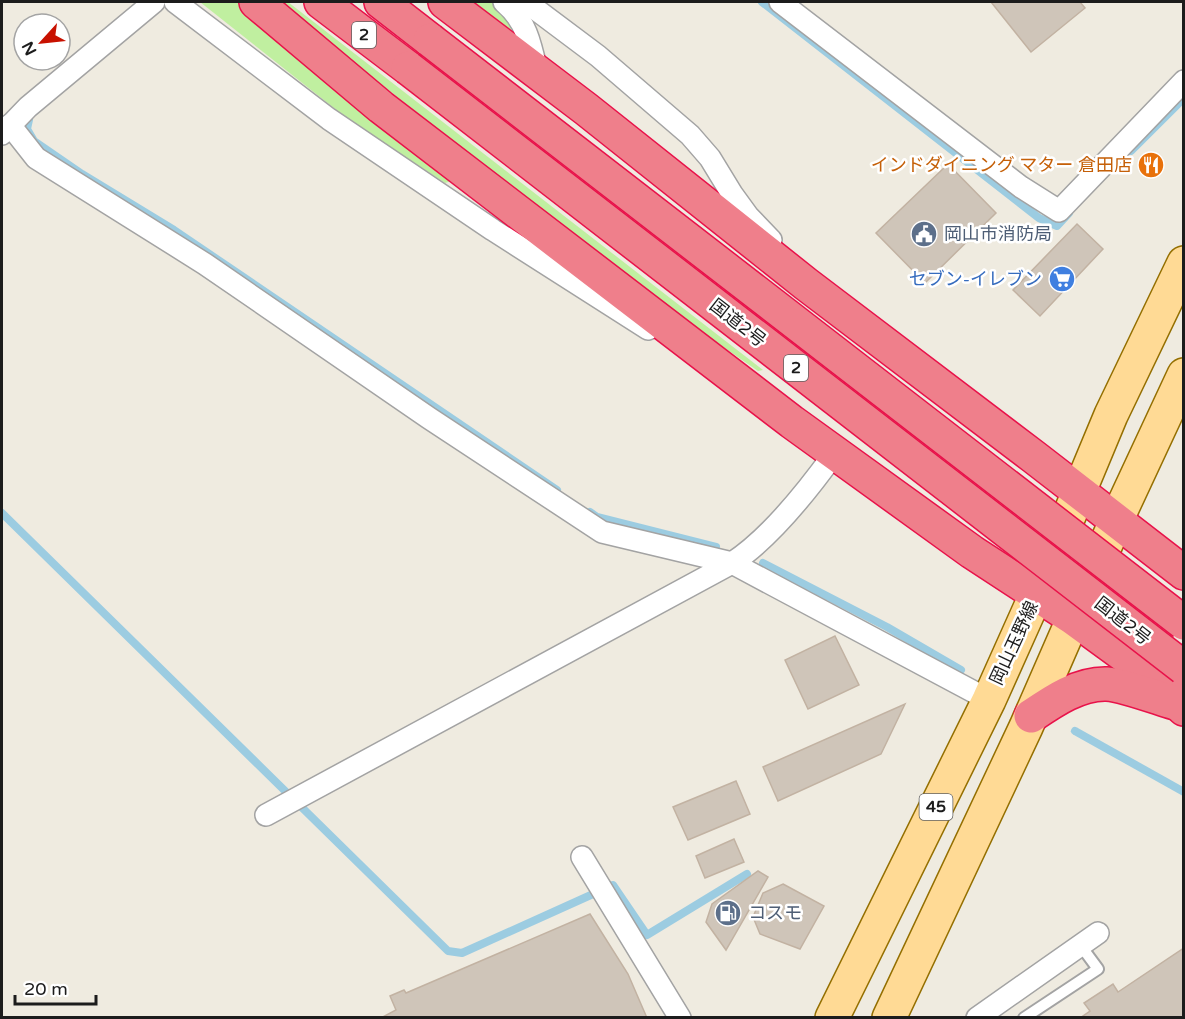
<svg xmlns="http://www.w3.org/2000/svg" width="1185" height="1019" viewBox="0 0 1185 1019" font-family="'Varela Round','Noto Sans JP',sans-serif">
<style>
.grass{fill:#c0efa0}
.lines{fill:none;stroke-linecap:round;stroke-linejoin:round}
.stream{stroke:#9ccce1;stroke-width:8}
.building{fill:#cfc5b9;stroke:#c2b2a2;stroke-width:1.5}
.lane-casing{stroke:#a3a3a3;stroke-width:14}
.street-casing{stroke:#a3a3a3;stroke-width:24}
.primary-casing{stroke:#946f00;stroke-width:36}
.highway-casing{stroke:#e8124a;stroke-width:36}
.lane{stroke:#fff;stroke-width:10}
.street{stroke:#fff;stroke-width:21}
.primary{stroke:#ffda95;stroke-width:33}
.highway{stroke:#ef7f8b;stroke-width:33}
.highway-bridge-casing{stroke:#e8124a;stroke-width:36;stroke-linecap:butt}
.highway-bridge{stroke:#ef7f8b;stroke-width:33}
.labels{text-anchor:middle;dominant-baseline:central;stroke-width:5;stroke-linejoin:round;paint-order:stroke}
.shield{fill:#fff;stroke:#606060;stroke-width:1.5}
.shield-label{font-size:16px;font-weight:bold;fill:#1c1c1c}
.food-label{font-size:18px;fill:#c56008;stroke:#fff;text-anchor:end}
.service-label{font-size:18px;fill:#4e5e75;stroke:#fff;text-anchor:start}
.shop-label{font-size:18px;fill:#366cbe;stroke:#fff;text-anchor:end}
.street-label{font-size:18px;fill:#1c1c1c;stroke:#fff}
</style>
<rect width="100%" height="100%" fill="#efebe0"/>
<g class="grass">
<polygon points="200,2 237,2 452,181 445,183 349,120"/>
<polygon points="277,2 288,2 763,370 758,371 647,294"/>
<polygon points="470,2 495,2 514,24 509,31"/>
</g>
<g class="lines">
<g class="stream">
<polyline points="762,2 1039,218 1057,226 1069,213"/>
<polyline points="29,120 27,129 34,141 82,174 174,230 557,490"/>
<polyline points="1131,151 1184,98"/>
<polyline points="590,512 597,517 716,547"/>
<polyline points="2,513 448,951 462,953 613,885 647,935 747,874"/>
<polyline points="763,563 887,627 961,670"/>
<polyline points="1075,731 1184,792"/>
</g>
</g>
<g class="building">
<polygon points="991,2 1080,2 1085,8 1031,52"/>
<polygon points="948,164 996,213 925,283 876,233"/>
<polygon points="1077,224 1103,249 1040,316 1013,290"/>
<polygon points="835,636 859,685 808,709 785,660"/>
<polygon points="905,704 881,754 778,801 763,767"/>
<polygon points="736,781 750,814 688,840 673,807"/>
<polygon points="734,839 744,862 705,878 696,856"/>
<polygon points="758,871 768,877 726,950 706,922 712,904"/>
<polygon points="783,884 824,906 800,949 760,934 753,917 763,893"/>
<polygon points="590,914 628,974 647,1018 381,1018 396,1010 390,996 404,990 406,993"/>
<polygon points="1184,948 1184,1018 1080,1018 1090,1011 1084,1003 1113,984 1118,992"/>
</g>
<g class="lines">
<defs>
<polyline id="lane" points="1024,1018 1098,969 1081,946"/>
<g id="street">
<polyline points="175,2 329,119 493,230 648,329"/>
<path d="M 504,2 C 526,20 531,45 537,72"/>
<polyline points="526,2 598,56 690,135 710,158 732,194 748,216 771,240"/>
<polyline points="780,2 1021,187 1059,211 1184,81"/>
<polyline points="10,125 36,158 205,264 429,418 602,532 732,563 989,700"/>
<polyline points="2,134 28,107 154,2"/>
<path d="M 266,815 L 732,563 C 769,539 808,490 834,454"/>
<polyline points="582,857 680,1018"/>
<polyline points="977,1018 1098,933"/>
</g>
<g id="primary">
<polyline points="832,1018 989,700 1036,595 1111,415 1184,263"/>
<polyline points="889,1018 1026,727 1116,521 1184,375"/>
</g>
<g id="highway">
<polyline points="256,2 381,107 792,422 972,552 1073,618 1147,672 1184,709"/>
<polyline points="321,2 408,68"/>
<polyline points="381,2 430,40"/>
<polyline points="445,2 586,109 806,284 1034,457 1184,573"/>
<path d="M 1031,716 C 1053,701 1079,683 1107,684 C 1123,685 1158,698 1175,703"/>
</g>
</defs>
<use href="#lane" class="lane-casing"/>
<use href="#street" class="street-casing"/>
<use href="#primary" class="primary-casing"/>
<use href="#highway" class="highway-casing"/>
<use href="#lane" class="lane"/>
<use href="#street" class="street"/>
<use href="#primary" class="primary"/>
<use href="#highway" class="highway"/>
<defs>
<g id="highway-bridge">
<polyline points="430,40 1184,623"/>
<polyline points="408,68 1184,668"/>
</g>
</defs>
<use href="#highway-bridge" class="highway-bridge-casing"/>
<use href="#highway-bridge" class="highway-bridge"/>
</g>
<defs>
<symbol id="restaurant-disc" viewBox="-11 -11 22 22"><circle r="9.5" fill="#e8710a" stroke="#fff"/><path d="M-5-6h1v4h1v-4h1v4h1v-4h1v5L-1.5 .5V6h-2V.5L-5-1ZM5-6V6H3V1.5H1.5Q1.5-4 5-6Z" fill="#fff"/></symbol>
<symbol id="civic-disc" viewBox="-11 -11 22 22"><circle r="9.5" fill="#5c6f8a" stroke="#fff"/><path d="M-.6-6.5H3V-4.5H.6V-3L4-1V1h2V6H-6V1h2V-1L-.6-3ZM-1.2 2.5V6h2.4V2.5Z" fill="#fff"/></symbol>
<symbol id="supermarket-disc" viewBox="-11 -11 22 22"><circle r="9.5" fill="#3f7fe0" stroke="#fff"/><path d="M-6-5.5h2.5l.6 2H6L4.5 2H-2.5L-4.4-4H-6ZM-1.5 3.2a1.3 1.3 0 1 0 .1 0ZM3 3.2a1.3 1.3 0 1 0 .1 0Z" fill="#fff"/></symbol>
<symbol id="fuel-disc" viewBox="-11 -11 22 22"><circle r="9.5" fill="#5c6f8a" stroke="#fff"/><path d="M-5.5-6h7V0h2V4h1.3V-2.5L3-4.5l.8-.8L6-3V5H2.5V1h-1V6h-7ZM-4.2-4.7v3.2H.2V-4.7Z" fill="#fff"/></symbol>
</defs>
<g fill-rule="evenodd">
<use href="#restaurant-disc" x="1136" y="150" width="30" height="30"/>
<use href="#civic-disc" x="909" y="219" width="30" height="30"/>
<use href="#supermarket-disc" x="1047" y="264" width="30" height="30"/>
<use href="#fuel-disc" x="713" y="898" width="30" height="30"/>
</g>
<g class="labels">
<g class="shield">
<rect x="352" y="22" width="24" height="26" rx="4.5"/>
<rect x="784" y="355" width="24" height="26" rx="4.5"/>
<rect x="919.5" y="794" width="33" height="26" rx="4.5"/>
</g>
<g class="shield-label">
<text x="364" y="35">2</text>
<text x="796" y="368">2</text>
<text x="936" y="807">45</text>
</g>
<g class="food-label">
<text x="1132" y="165">インドダイニング マター 倉田店</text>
</g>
<g class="service-label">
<text x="944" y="234">岡山市消防局</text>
<text x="748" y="913">コスモ</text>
</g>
<g class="shop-label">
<text x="1042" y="279">セブン-イレブン</text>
</g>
<g class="street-label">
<text transform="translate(738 323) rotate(38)">国道2号</text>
<text transform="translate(1123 621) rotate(38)">国道2号</text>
<text transform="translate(1014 643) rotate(-65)">岡山玉野線</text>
</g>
</g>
<rect width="1185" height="1019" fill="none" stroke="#1c1c1c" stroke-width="6"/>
<g transform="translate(42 42) rotate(243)"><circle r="28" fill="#ffffff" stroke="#a4a4a4" stroke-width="1.5"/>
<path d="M0-4.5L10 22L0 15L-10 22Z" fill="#c81100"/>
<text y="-9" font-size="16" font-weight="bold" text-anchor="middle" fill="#1c1c1c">N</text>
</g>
<path d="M15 995v9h81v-9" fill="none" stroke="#1c1c1c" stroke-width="3"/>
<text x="24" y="995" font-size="18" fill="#1c1c1c" stroke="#ffffff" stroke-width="4.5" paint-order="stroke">20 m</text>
</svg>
